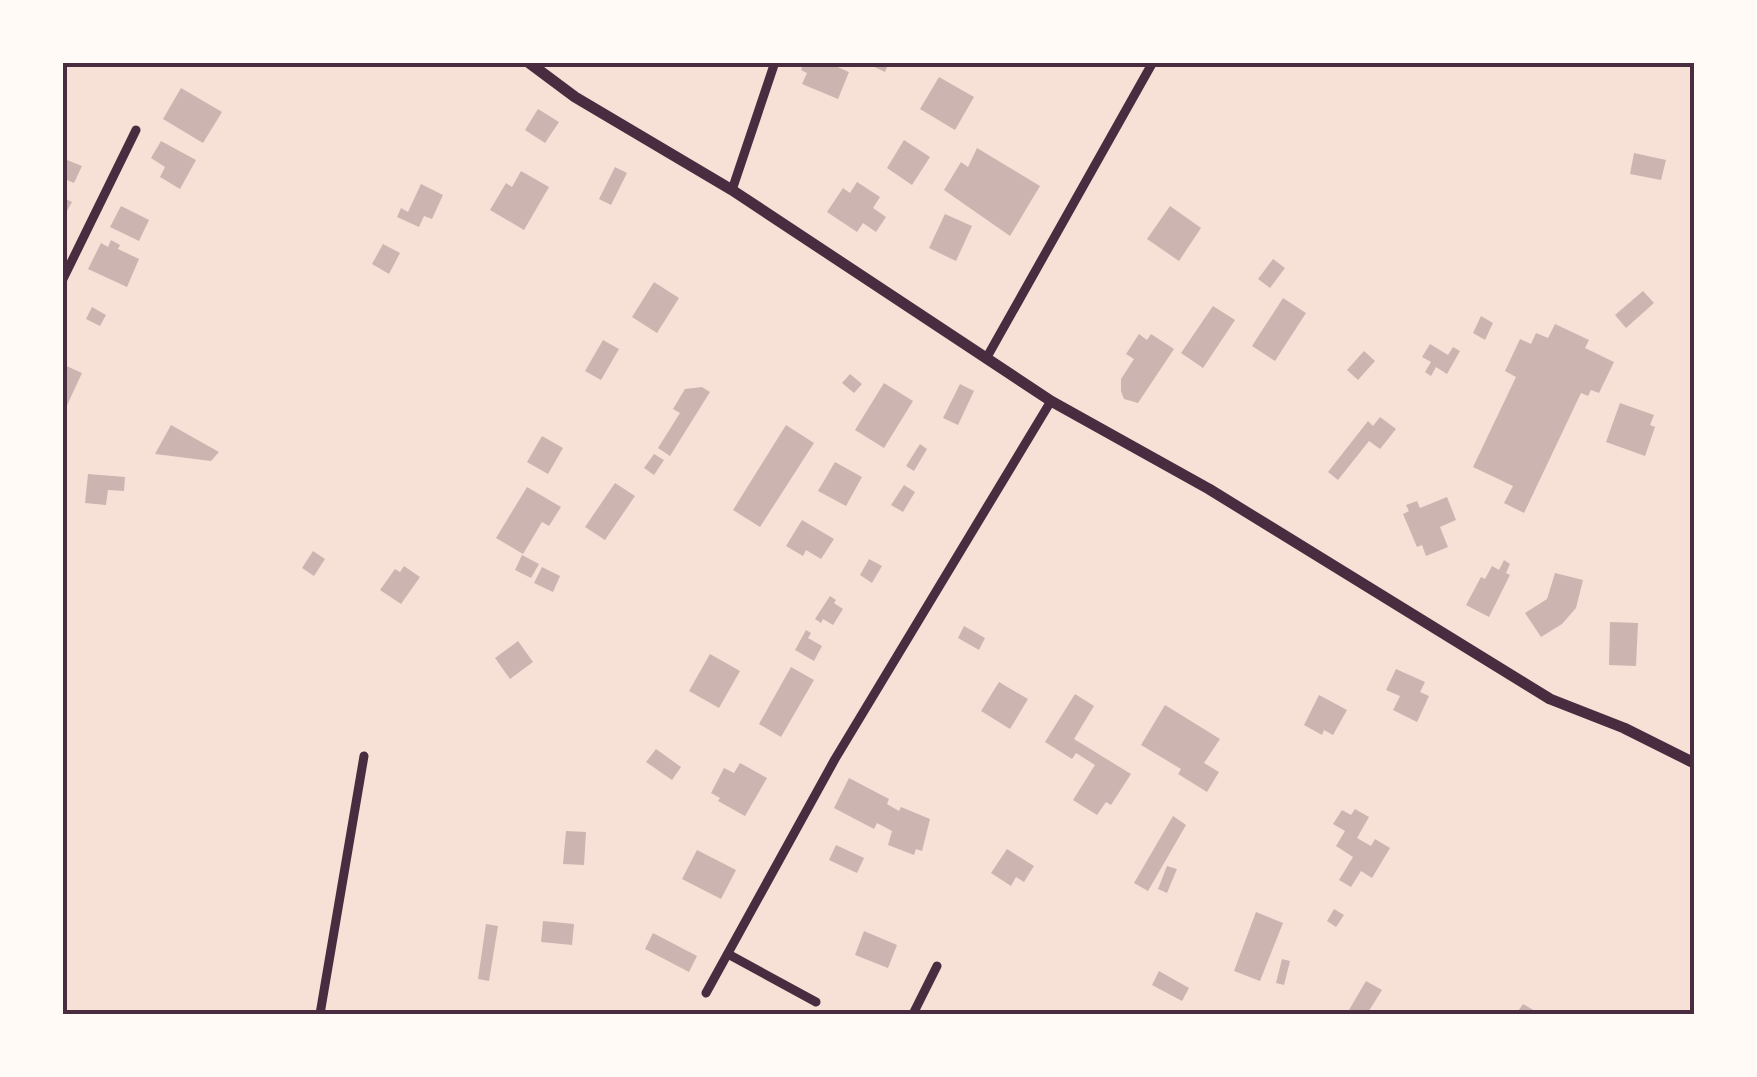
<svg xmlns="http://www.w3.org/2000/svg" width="1757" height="1077" viewBox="0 0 1757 1077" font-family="Quicksand,sans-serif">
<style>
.building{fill:#ccb4b1}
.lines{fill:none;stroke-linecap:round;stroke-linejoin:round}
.minor{stroke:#4a2c40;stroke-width:9}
.tertiary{stroke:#4a2c40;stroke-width:11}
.neatline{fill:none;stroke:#4a2c40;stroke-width:4}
</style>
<rect width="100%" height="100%" fill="#f7e1d7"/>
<g class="building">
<polygon points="804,62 826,62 849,72 838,99 802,84 807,73 801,70"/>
<polygon points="864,62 889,62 885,72"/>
<polygon points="939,77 974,97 955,130 920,109"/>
<polygon points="181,88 222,112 203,143 163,119"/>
<polygon points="538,109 559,122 545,143 525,130"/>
<polygon points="904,140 930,157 912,185 887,168"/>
<polygon points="161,141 196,160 180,189 160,177 165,167 151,158"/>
<polygon points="977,148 1040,186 1010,236 944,190 961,162 968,167"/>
<polygon points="1634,153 1666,160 1661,180 1630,174"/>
<polygon points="62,158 82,166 74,183 62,178"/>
<polygon points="615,167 627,173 611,205 599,199"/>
<polygon points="521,171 549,187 524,230 490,210 506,183 512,187"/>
<polygon points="857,182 880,197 873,208 886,217 876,232 863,223 857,232 827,212 843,188 850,193"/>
<polygon points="421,184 443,195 432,219 424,216 419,227 397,217 401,208 408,212"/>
<polygon points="62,197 72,202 62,220"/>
<polygon points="121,206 149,220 139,241 110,227"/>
<polygon points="1170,206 1201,228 1179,261 1147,239"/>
<polygon points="945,214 972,226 956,261 929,248"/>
<polygon points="111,240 120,245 118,249 139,259 127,287 88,269 101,243 108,247"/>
<polygon points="383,244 400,253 389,274 372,264"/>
<polygon points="1273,259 1285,268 1270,288 1258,279"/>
<polygon points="654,282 679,298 657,333 632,317"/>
<polygon points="1643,291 1654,303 1626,328 1615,315"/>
<polygon points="1283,298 1306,313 1275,361 1252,346"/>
<polygon points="1213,306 1235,320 1203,368 1181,353"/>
<polygon points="92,307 106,315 100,326 86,319"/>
<polygon points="1481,316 1493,323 1485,340 1473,333"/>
<polygon points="1555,324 1589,340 1585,348 1614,362 1599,393 1591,390 1588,396 1581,393 1524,513 1504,503 1513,486 1473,467 1516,377 1505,371 1520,339 1531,344 1536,333 1548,338"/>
<polygon points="1139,334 1147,340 1151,334 1174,349 1138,403 1124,399 1121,391 1121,379 1134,359 1126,354"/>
<polygon points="603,340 619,349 601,380 585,371"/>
<polygon points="1430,344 1448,355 1453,347 1460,351 1447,374 1436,367 1431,376 1425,372 1431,362 1422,357"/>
<polygon points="1364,351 1375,361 1358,380 1347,370"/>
<polygon points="62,364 82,373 62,416"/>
<polygon points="850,374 862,384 854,393 842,383"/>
<polygon points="884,383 913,401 884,448 855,430"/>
<polygon points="960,384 974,391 958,425 943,418"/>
<polygon points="702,387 710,392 670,456 658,448 680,413 673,409 685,389"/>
<polygon points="1620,403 1654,415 1650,425 1655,427 1645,456 1606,442"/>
<polygon points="1380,417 1396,429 1380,449 1369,441 1338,480 1328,472 1368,421 1373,426"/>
<polygon points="171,425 219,452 211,461 155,454"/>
<polygon points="786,425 814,443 760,527 733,510"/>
<polygon points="542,436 563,448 548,474 527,462"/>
<polygon points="920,444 927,449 914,471 906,466"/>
<polygon points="654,454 664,460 654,475 644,468"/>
<polygon points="835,462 862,477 846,506 818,491"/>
<polygon points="88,474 125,477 124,491 108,490 106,505 85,503"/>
<polygon points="615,483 635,496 605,540 585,527"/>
<polygon points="904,485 915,492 903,512 891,505"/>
<polygon points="527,487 561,507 549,526 542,522 523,554 496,538"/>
<polygon points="1447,497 1456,520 1440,527 1448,547 1426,556 1422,545 1417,547 1403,514 1409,511 1406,505 1417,501 1420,508"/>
<polygon points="802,520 834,539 821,559 806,550 803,556 786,546"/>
<polygon points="313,551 325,559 314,576 302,568"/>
<polygon points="522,555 539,564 531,578 515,570"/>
<polygon points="869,559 882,566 872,583 860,575"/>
<polygon points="1504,560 1510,564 1506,573 1510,575 1489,617 1466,605 1481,577 1485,579 1492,566 1499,570"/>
<polygon points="404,566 420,577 401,604 380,590 395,569 400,572"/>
<polygon points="542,567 560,576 553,592 534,583"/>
<polygon points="1555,573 1583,580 1576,608 1562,624 1541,637 1525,613 1547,599"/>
<polygon points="830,596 836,600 834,603 843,609 833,625 823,619 821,623 815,619"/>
<polygon points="1610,622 1638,623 1636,666 1609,665"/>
<polygon points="964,626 985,638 979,650 958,638"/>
<polygon points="806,630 811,633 808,638 822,646 814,661 795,650"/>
<polygon points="518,641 533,662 510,679 495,658"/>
<polygon points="710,654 740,671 719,708 689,691"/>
<polygon points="791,667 814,680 781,737 759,724"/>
<polygon points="1396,669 1425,682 1420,692 1429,696 1417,722 1393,710 1400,696 1386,690"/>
<polygon points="999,682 1028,699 1010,729 981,711"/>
<polygon points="1075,694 1094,706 1074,739 1131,774 1111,805 1106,802 1097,815 1073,800 1095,765 1076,753 1072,759 1045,742"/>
<polygon points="1319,695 1347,710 1333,735 1324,730 1322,735 1304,725"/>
<polygon points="1165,705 1220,739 1204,763 1219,772 1207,792 1178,774 1181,769 1141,745"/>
<polygon points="656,749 681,767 672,780 646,762"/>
<polygon points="740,763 767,778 745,816 718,801 720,798 711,793 724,768 734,773"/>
<polygon points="849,778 889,799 887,804 899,811 901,807 930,819 922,851 916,849 914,855 888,845 892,831 877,823 874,829 834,808"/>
<polygon points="1355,809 1369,817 1357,838 1371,846 1375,839 1390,848 1372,878 1361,871 1351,887 1339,880 1353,857 1336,846 1345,831 1333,824 1342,810 1351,815"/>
<polygon points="1173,816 1186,825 1148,891 1134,883"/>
<polygon points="566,831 586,832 584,865 563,864"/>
<polygon points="836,845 864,858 857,873 829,860"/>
<polygon points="1007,849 1034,866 1024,882 1016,877 1011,886 991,873"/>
<polygon points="697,850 736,870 721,899 682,879"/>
<polygon points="1167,866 1177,869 1167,893 1158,889"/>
<polygon points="1334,909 1344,915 1336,927 1327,921"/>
<polygon points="1256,912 1283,923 1260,981 1234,971"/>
<polygon points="543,921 574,924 572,945 541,942"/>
<polygon points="486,924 498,926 489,981 478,979"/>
<polygon points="864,931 897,945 888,968 855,955"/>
<polygon points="653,933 697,956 689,972 645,949"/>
<polygon points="1282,959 1290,961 1284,985 1276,983"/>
<polygon points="1159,971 1189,988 1182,1001 1152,985"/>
<polygon points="1366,981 1382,990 1367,1014 1356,1014 1349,1010"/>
<polygon points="1523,1004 1535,1011 1532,1014 1516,1014"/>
</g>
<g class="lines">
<g class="minor">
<polyline points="732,190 775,62"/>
<polyline points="62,281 136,130"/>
<polyline points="987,357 1153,62"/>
<polyline points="728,954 816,1002"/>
<polyline points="706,993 835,759 1051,401"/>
<polyline points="320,1014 364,756"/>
<polyline points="913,1014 937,966"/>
</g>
<polyline class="tertiary" points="528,62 575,97 732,190 1051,401 1209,489 1550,699 1624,728 1694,763"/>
</g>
<rect width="1757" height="1077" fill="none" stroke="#fffaf5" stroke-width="130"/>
<rect x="65" y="65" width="1627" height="947" class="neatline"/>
</svg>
